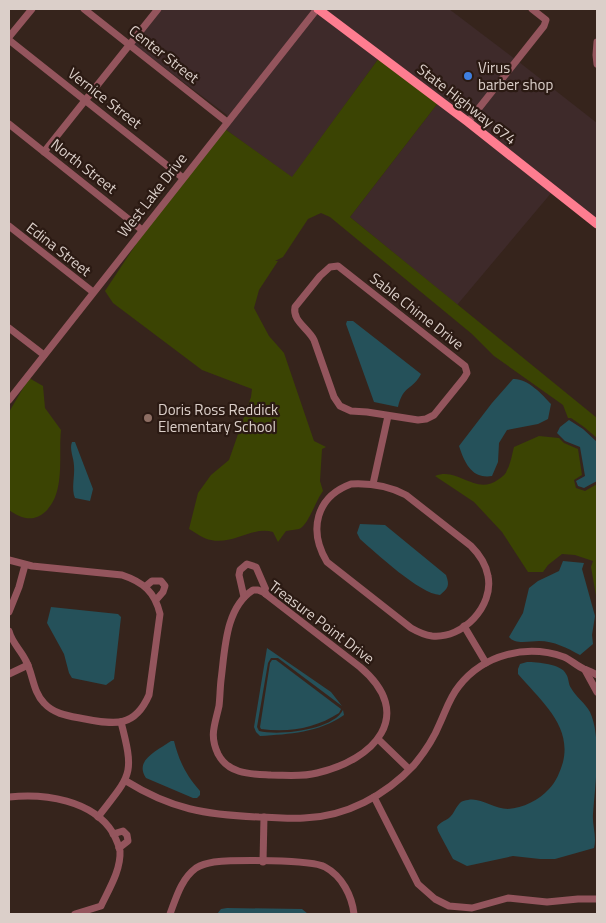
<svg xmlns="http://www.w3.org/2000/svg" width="606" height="923" viewBox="0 0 606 923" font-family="'Titillium Web',sans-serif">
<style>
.commercial{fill:#3e2a2a}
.green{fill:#3b4403}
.water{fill:#25515a}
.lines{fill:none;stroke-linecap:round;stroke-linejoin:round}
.minor{stroke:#94555d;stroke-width:7}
.major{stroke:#fe7d90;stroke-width:9}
.shop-dot{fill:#3f7fe0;stroke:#2b1a13;stroke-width:2}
.education-dot{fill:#8d6e63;stroke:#2b1a13;stroke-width:2}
.labels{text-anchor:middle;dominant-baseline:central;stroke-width:4.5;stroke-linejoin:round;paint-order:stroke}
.street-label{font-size:15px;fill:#dbcfc9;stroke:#2b1a13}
.poi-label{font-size:15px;fill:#dbcfc9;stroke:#2b1a13;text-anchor:start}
</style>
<rect width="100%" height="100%" fill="#36241c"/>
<g class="commercial">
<polygon points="162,9 313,9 227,118 227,115 133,44"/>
<polygon points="323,9 449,9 515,59 468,118"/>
<polygon points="317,12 379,58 292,178 225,129"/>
<polygon points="519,62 597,123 597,220 472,121"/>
<polygon points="438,103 552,192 457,305 350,217"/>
</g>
<g class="green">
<path d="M 379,58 L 438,103 L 350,217 L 597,418 L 597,438 L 584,427 L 571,418 L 568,418 L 563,405 L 494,356 L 472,334 L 330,217 L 321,213 L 308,219 L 283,257 L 275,261 L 278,261 L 259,290 L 254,308 L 269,336 L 284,353 L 314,441 L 326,447 L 322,449 L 320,481 L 323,491 C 316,500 308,526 299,529 C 295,530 290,530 286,531 L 278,542 L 273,532 C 252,526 233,545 211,540 C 204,539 196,533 189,529 L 198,493 L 211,475 L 229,460 L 251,397 L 252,389 L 202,370 L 113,303 L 105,291 L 146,229 L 225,129 L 292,177 Z"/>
<path d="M 29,378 L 43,386 L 45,408 L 61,430 C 58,456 67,498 41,515 C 30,522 19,517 9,510 L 9,412 Z"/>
<path d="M 539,436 L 559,438 L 564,443 L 578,449 L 582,475 L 574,480 L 576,488 L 585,491 L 597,484 L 597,601 L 591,567 L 593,561 L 575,555 L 562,554 L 548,565 L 543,572 L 528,572 L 502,532 L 474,502 L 435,476 C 459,466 475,497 499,479 C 503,476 506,474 507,470 C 511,463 512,454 514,447 Z"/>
</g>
<g class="water">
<path d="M 347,321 L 353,321 L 421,374 C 413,390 403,385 398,407 L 374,402 L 346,324 Z"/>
<path d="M 513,379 C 527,378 542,394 551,404 L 548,419 L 538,424 L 507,430 L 499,443 L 498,462 L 492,476 C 472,479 465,464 459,446 L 492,403 Z"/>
<polygon points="569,420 583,429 597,442 597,481 584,488 578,486 576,481 585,476 580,447 565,441 557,433 560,427"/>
<path d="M 72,442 L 75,442 L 93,489 L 90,501 L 75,498 C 71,489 75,476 74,466 C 74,458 69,449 72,442 Z"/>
<path d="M 360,524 L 385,525 L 446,575 C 450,586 448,588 440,595 C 420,594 376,553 360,539 L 357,533 Z"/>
<path d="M 563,561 L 584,563 L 582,569 L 595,616 L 592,635 L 593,644 L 580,655 C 567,648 554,641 539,641 C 530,641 515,645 509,637 L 523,613 L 529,588 L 538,581 L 559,571 Z"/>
<polygon points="51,607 118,614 121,617 114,679 106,685 72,678 69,673 64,654 47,623"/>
<path d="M 267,648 L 331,692 L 342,706 L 278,658 L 271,658 L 268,663 L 257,727 L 259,731 C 279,736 333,730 343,710 L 344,715 C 318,733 290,734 260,736 L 256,732 L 254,727 Z"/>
<path d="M 272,660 L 276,660 L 341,709 L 339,713 C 316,728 289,733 261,729 L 260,727 L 270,663 Z"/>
<path d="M 527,662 C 537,662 562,664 566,674 C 569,678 568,684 571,688 C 576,697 585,703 590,712 C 602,738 595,786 593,814 C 592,825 597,837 594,848 L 555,859 L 540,859 L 513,856 L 467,866 L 453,859 L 438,831 L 437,827 C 440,822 445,821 449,818 C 454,814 456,806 461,802 C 463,801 465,800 468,800 C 480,797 494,809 508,809 C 523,808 539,800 549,789 C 556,782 560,772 563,762 C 572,725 540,700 518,674 L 518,669 L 520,664 Z"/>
<path d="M 171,741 L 174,741 C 179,761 186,775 200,791 L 200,795 L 197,798 L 193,798 L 146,778 C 134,760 157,751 171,741 Z"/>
<polygon points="227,908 302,909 308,914 217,914 221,909"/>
</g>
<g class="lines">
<g class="minor">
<polyline points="84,9 227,122"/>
<polyline points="9,37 32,9"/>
<polyline points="9,40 183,178"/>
<polyline points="597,42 596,55 597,64"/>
<polyline points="468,122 544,26 546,20 532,9"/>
<polyline points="9,124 142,230"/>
<polyline points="44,152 158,9"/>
<polyline points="9,226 93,292"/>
<path d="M 338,266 L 465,366 L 467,373 L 464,378 L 434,415 L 426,419 L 418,420 L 367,412 L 351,411 L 340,406 L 334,397 L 314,340 C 308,328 292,321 295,307 L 320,276 L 330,267 Z"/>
<polyline points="9,328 44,355"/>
<polyline points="9,400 317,9"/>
<path d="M 351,484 C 370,483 389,486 406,495 L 471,546 C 479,554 486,564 488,576 C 494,606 463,639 432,636 C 424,635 418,632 411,628 L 327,562 C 308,530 316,497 351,484 Z"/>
<polyline points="373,484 388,416"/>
<path d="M 9,560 L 32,566 L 122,575 C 143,582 155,592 160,614 L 149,695 C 135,727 116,725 85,719 C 70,716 55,715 44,703 C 33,692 33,674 26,661 C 21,650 12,643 9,631"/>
<polyline points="146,586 152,581 161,581 165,586 163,592 156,600"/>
<path d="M 253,590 L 258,590 L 263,592 L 360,667 C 417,715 374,760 317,773 C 302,777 286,775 271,775 C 252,774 229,775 218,754 C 209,735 215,725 219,706 C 220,698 220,689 221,680 C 225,650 225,608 253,590 Z"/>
<polyline points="244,597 239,575 240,570 247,564 256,567 266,590 266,594"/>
<polyline points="9,612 19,587 25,565"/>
<polyline points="464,626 486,663"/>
<polyline points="585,670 597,692"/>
<polyline points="9,674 28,665"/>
<polyline points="378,739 409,769"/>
<path d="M 126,781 C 171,809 206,815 259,817 C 274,817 289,819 304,818 C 346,817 386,795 414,765 C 424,753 434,738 440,723 C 446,710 450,697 459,686 C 484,654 527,644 564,657 C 571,660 577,666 584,669 C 589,671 592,672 597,675"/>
<path d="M 9,797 C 44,793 93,800 113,833 C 116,839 119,845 120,851 C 121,870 109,889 101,906 L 75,914"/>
<polyline points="374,797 418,884 435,899 449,906 472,908 508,898 547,902 578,899 597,899"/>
<path d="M 98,817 C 131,774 135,776 121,722"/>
<polyline points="113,834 123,831 127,835 128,841 119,848"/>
<polyline points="263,862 264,817"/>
<path d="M 170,914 C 176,898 181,879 196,868 C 201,865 208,863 214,862 C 233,860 311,859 325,867 C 342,876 352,896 354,914"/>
</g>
<polyline class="major" points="318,9 468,122 597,224"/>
</g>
<circle class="shop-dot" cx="468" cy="76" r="5"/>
<circle class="education-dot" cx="148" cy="418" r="5"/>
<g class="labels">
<g class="street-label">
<text transform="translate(164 54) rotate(38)">Center Street</text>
<text transform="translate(105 98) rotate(38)">Vernice Street</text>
<text transform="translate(467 104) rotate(38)">State Highway 674</text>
<text transform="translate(84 166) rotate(38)">North Street</text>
<text transform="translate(152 195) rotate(-52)">West Lake Drive</text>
<text transform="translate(59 249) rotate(38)">Edina Street</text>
<text transform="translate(417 311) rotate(38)">Sable Chime Drive</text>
<text transform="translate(322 622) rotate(37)">Treasure Point Drive</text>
</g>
<g class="poi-label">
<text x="478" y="67">Virus<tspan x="478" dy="17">barber shop</tspan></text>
<text x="158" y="409">Doris Ross Reddick<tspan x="158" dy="17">Elementary School</tspan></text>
</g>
</g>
<rect width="606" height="923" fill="none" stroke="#dbcfc9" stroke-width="20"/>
</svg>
